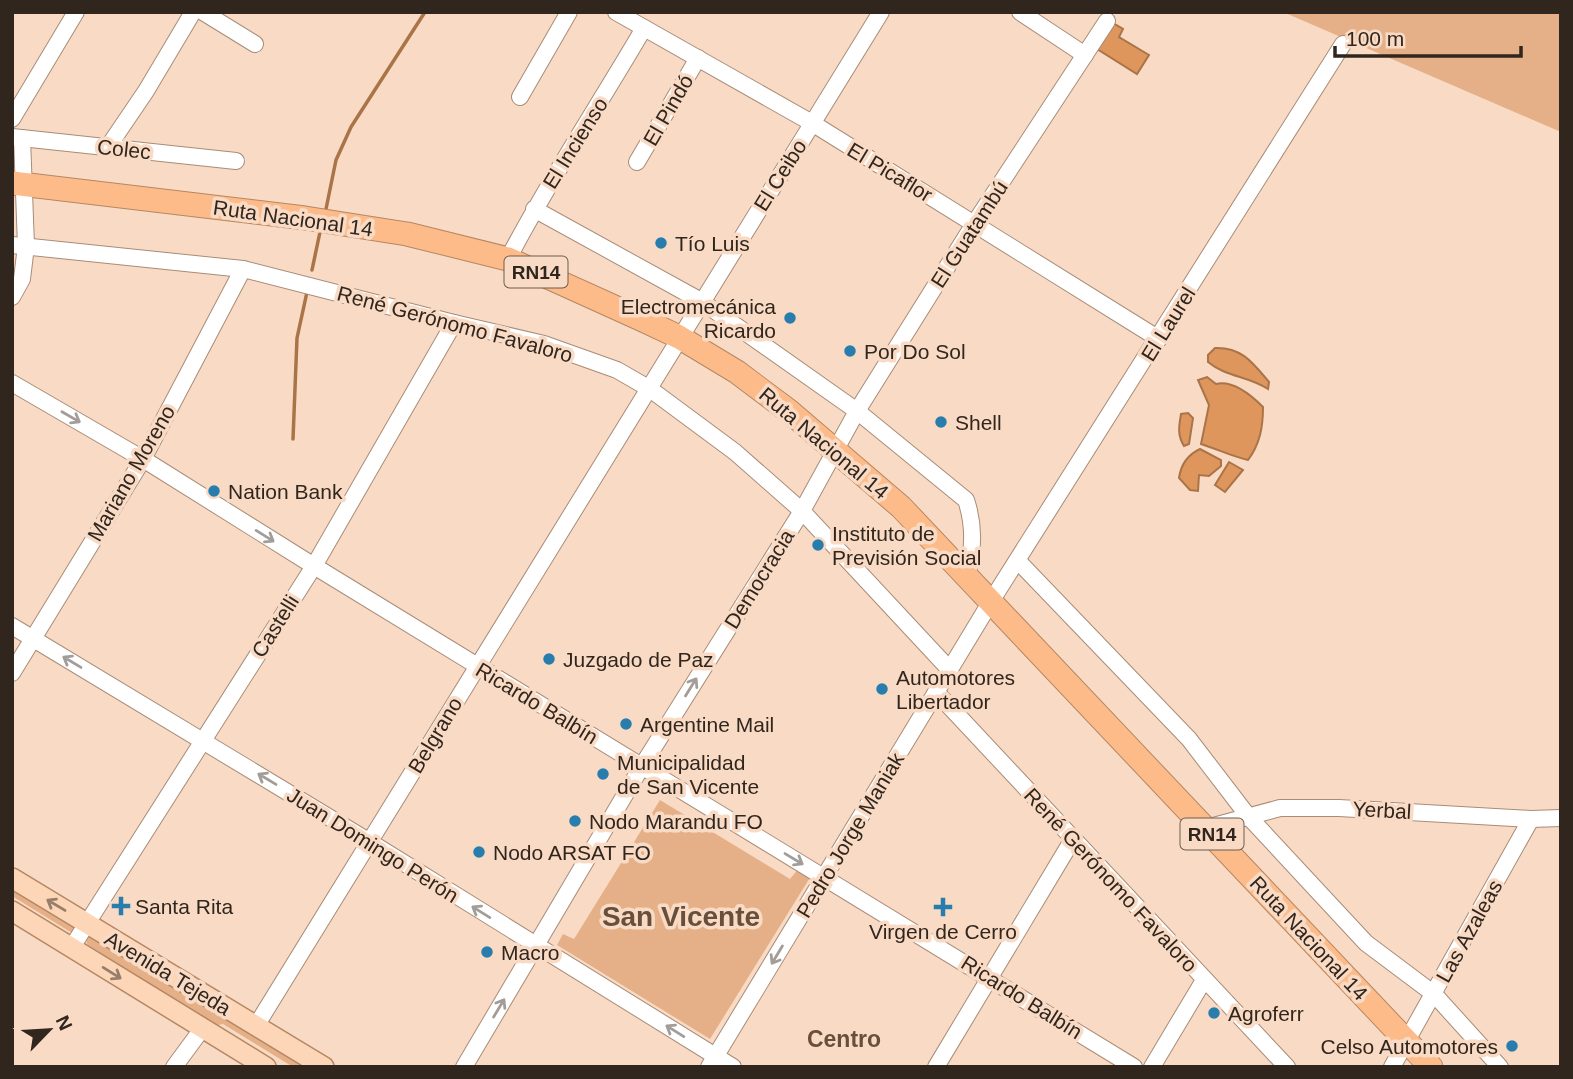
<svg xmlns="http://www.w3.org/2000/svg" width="1573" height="1079" viewBox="0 0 1573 1079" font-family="Arial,sans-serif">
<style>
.green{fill:#e5b087}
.water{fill:#de965c;stroke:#aa7449;stroke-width:2}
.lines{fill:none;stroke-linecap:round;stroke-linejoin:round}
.stream{stroke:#aa7449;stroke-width:3.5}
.minor-casing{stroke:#a88c77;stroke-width:18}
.major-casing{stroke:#b58763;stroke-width:22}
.highway-casing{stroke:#b58763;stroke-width:25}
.minor{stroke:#fff;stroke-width:16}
.major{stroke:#fdd6b8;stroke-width:19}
.highway{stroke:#fcbb89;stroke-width:23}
.oneway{stroke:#a29d99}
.oneway2{stroke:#977e6a}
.poi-dot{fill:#297dad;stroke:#f9dbc5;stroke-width:2.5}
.labels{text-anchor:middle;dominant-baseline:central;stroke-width:7;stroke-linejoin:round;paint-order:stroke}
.shield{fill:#f9dbc5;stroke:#6d5c4f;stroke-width:2}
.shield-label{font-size:19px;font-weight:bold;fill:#31261d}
.street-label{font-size:21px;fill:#31261d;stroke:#f9dbc5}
.poi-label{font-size:21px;fill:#31261d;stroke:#f9dbc5;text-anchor:start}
.neighbourhood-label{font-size:23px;font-weight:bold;fill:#684f3c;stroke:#f9dbc5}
.district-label{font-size:28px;font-weight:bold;fill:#684f3c;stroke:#f9dbc5}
</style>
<rect width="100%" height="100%" fill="#f9dbc5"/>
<g class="green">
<polygon points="1283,12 1561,12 1561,132"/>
<polygon points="660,800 790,879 799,868 811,876 710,1039 557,945 563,934 574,939"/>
<polygon points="12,884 77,923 72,933 12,896"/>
<polygon points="94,935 310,1067 293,1067 223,1024 213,1026 87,944 86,939 88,936"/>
</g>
<g class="water">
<polygon points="1113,23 1123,29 1119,37 1149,55 1137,74 1097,49"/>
<path d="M 1215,348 C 1242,347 1253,363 1269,382 L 1268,389 C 1248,376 1226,377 1208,362 L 1208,355 Z"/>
<path d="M 1207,377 L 1216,384 C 1233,380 1252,396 1263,407 C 1263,427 1260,444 1248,460 C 1231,456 1217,449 1201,444 L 1209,405 L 1198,380 Z"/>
<path d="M 1188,413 L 1193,418 L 1189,444 L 1184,446 C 1177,435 1179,426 1181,414 Z"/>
<path d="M 1200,449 L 1221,460 L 1221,466 L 1209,476 L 1199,475 L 1198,491 L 1190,490 L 1179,478 C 1181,464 1187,455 1200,449 Z"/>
<polygon points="1229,462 1243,470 1225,492 1215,485"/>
</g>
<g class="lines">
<g class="stream">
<polyline points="326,209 336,160 351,127 425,12"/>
<polyline points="312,270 320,232"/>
<polyline points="293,439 297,338 307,292"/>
</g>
<defs>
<g id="minor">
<polyline points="203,12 255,44"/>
<polyline points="616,12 812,123 1159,339"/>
<polyline points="1020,12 1085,55"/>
<polyline points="520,97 569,12"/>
<polyline points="12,119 76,12"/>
<polyline points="12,137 236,161"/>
<polyline points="108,147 146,91 193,12"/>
<polyline points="637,162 698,58"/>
<path d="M 534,209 L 701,301 L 857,411 L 966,500 C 975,527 973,549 967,577"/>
<polyline points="12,245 243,269 454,323 544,344 617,370 650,389 735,452 802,511 950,670"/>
<path d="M 508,259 C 549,180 599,105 644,28"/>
<polyline points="12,297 22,279 26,246 22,138"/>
<polyline points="12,383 143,459 314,566 1134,1067"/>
<polyline points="1018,561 1189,739 1248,816 1366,943 1434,994 1500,1067"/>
<polyline points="12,626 370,842 733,1067"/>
<polyline points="12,673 143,459 243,269"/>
<polyline points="936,692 1287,1067"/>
<polyline points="1206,828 1280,808 1339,808 1531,819 1561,818"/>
<polyline points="72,947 314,566 454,323"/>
<polyline points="256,1026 881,12"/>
<polyline points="174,1067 202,1029"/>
<polyline points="464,1067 642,766 802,511 857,411 974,224 1107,21"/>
<polyline points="709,1067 990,603 1343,44"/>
<polyline points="936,1067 1073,839"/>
<polyline points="1152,1067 1204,980"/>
<polyline points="1392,1067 1531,819"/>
</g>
<g id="major">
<polyline points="12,878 324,1067"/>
<polyline points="12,911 266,1067"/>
</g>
<polyline id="highway" points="12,183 305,218 407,234 508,259 643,320 679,337 737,372 789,411 901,507 1431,1067"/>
</defs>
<use href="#minor" class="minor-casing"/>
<use href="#major" class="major-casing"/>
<use href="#highway" class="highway-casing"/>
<use href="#minor" class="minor"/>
<use href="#major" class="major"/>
<use href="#highway" class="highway"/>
</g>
<defs><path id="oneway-shaft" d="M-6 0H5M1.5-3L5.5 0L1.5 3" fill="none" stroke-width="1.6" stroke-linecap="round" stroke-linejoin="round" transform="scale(1.75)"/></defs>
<g class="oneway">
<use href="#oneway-shaft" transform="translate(71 417) rotate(30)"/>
<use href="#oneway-shaft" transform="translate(265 536) rotate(32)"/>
<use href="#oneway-shaft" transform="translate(72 662) rotate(-149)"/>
<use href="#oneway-shaft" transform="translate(691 687) rotate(-58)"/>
<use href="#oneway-shaft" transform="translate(267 779) rotate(-149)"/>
<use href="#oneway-shaft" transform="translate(794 859) rotate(31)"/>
<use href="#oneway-shaft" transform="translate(481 912) rotate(-148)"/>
<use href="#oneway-shaft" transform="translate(777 955) rotate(121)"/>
<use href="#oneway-shaft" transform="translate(499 1008) rotate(-59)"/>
<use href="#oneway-shaft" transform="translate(675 1031) rotate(-148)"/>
</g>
<g class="oneway2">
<use href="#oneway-shaft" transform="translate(56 905) rotate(-149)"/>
<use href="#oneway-shaft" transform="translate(112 973) rotate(32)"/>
</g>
<g class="poi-dot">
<circle cx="661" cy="243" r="7"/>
<circle cx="790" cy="318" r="7"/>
<circle cx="850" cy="351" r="7"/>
<circle cx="941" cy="422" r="7"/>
<circle cx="214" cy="491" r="7"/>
<circle cx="818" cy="545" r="7"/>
<circle cx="549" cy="659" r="7"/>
<circle cx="882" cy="689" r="7"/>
<circle cx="626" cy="724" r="7"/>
<circle cx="603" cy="774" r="7"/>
<circle cx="575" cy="821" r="7"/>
<circle cx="479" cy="852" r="7"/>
<path d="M117.5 895.5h7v7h7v7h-7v7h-7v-7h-7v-7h7z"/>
<path d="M939.5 896.5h7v7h7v7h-7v7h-7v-7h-7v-7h7z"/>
<circle cx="487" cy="952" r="7"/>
<circle cx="1214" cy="1013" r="7"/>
<circle cx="1512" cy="1046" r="7"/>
</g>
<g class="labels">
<g class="shield">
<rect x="504.5" y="256.5" width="63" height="31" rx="5"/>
<rect x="1180.5" y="818.5" width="63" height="31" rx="5"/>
</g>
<g class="shield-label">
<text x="536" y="272">RN14</text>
<text x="1212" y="834">RN14</text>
</g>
<g class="street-label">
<text transform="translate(668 110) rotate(-60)">El Pindó</text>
<text transform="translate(575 143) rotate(-58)">El Incienso</text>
<text transform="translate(124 149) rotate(6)">Colec</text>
<text transform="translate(890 172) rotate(31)">El Picaflor</text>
<text transform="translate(780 175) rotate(-58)">El Ceibo</text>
<text transform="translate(293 218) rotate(8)">Ruta Nacional 14</text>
<text transform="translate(969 234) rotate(-57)">El Guatambú</text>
<text transform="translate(455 324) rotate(15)">René Gerónomo Favaloro</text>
<text transform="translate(1168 324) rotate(-58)">El Laurel</text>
<text transform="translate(824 443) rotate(40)">Ruta Nacional 14</text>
<text transform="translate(131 473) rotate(-60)">Mariano Moreno</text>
<text transform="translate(759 579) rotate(-58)">Democracia</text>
<text transform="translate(275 626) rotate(-58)">Castelli</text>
<text transform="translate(537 703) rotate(31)">Ricardo Balbín</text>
<text transform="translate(435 735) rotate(-59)">Belgrano</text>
<text transform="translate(1382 810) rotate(3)">Yerbal</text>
<text transform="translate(850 835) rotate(-59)">Pedro Jorge Maniak</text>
<text transform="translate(373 845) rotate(32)">Juan Domingo Perón</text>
<text transform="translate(1111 880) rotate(47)">René Gerónomo Favaloro</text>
<text transform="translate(1469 931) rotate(-61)">Las Azaleas</text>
<text transform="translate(1309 938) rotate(47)">Ruta Nacional 14</text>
<text transform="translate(168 973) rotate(31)">Avenida Tejeda</text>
<text transform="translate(1022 997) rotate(32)">Ricardo Balbín</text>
</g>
<g class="poi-label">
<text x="675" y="243">Tío Luis</text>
<text x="776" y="306" text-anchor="end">Electromecánica<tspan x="776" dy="24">Ricardo</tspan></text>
<text x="864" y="351">Por Do Sol</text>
<text x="955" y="422">Shell</text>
<text x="228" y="491">Nation Bank</text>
<text x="832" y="533">Instituto de<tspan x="832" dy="24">Previsión Social</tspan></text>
<text x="563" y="659">Juzgado de Paz</text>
<text x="896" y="677">Automotores<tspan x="896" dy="24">Libertador</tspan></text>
<text x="640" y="724">Argentine Mail</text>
<text x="617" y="762">Municipalidad<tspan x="617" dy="24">de San Vicente</tspan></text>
<text x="589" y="821">Nodo Marandu FO</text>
<text x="493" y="852">Nodo ARSAT FO</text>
<text x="135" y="906">Santa Rita</text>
<text x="943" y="931" text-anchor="middle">Virgen de Cerro</text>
<text x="501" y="952">Macro</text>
<text x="1228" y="1013">Agroferr</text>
<text x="1498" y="1046" text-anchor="end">Celso Automotores</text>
</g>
<g class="neighbourhood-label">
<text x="844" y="1039">Centro</text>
</g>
<g class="district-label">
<text x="681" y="916">San Vicente</text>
</g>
</g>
<rect width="1573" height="1079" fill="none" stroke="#31261d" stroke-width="28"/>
<g transform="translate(49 1030) rotate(65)" stroke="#f9dbc5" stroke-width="5" paint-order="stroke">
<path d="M0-5L12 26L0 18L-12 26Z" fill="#31261d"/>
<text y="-10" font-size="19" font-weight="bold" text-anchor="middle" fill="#31261d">N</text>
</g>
<path d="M1335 46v10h186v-10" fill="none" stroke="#31261d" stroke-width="3.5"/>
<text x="1346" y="46" font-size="21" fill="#31261d" stroke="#f9dbc5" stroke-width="5" paint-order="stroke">100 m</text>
</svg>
